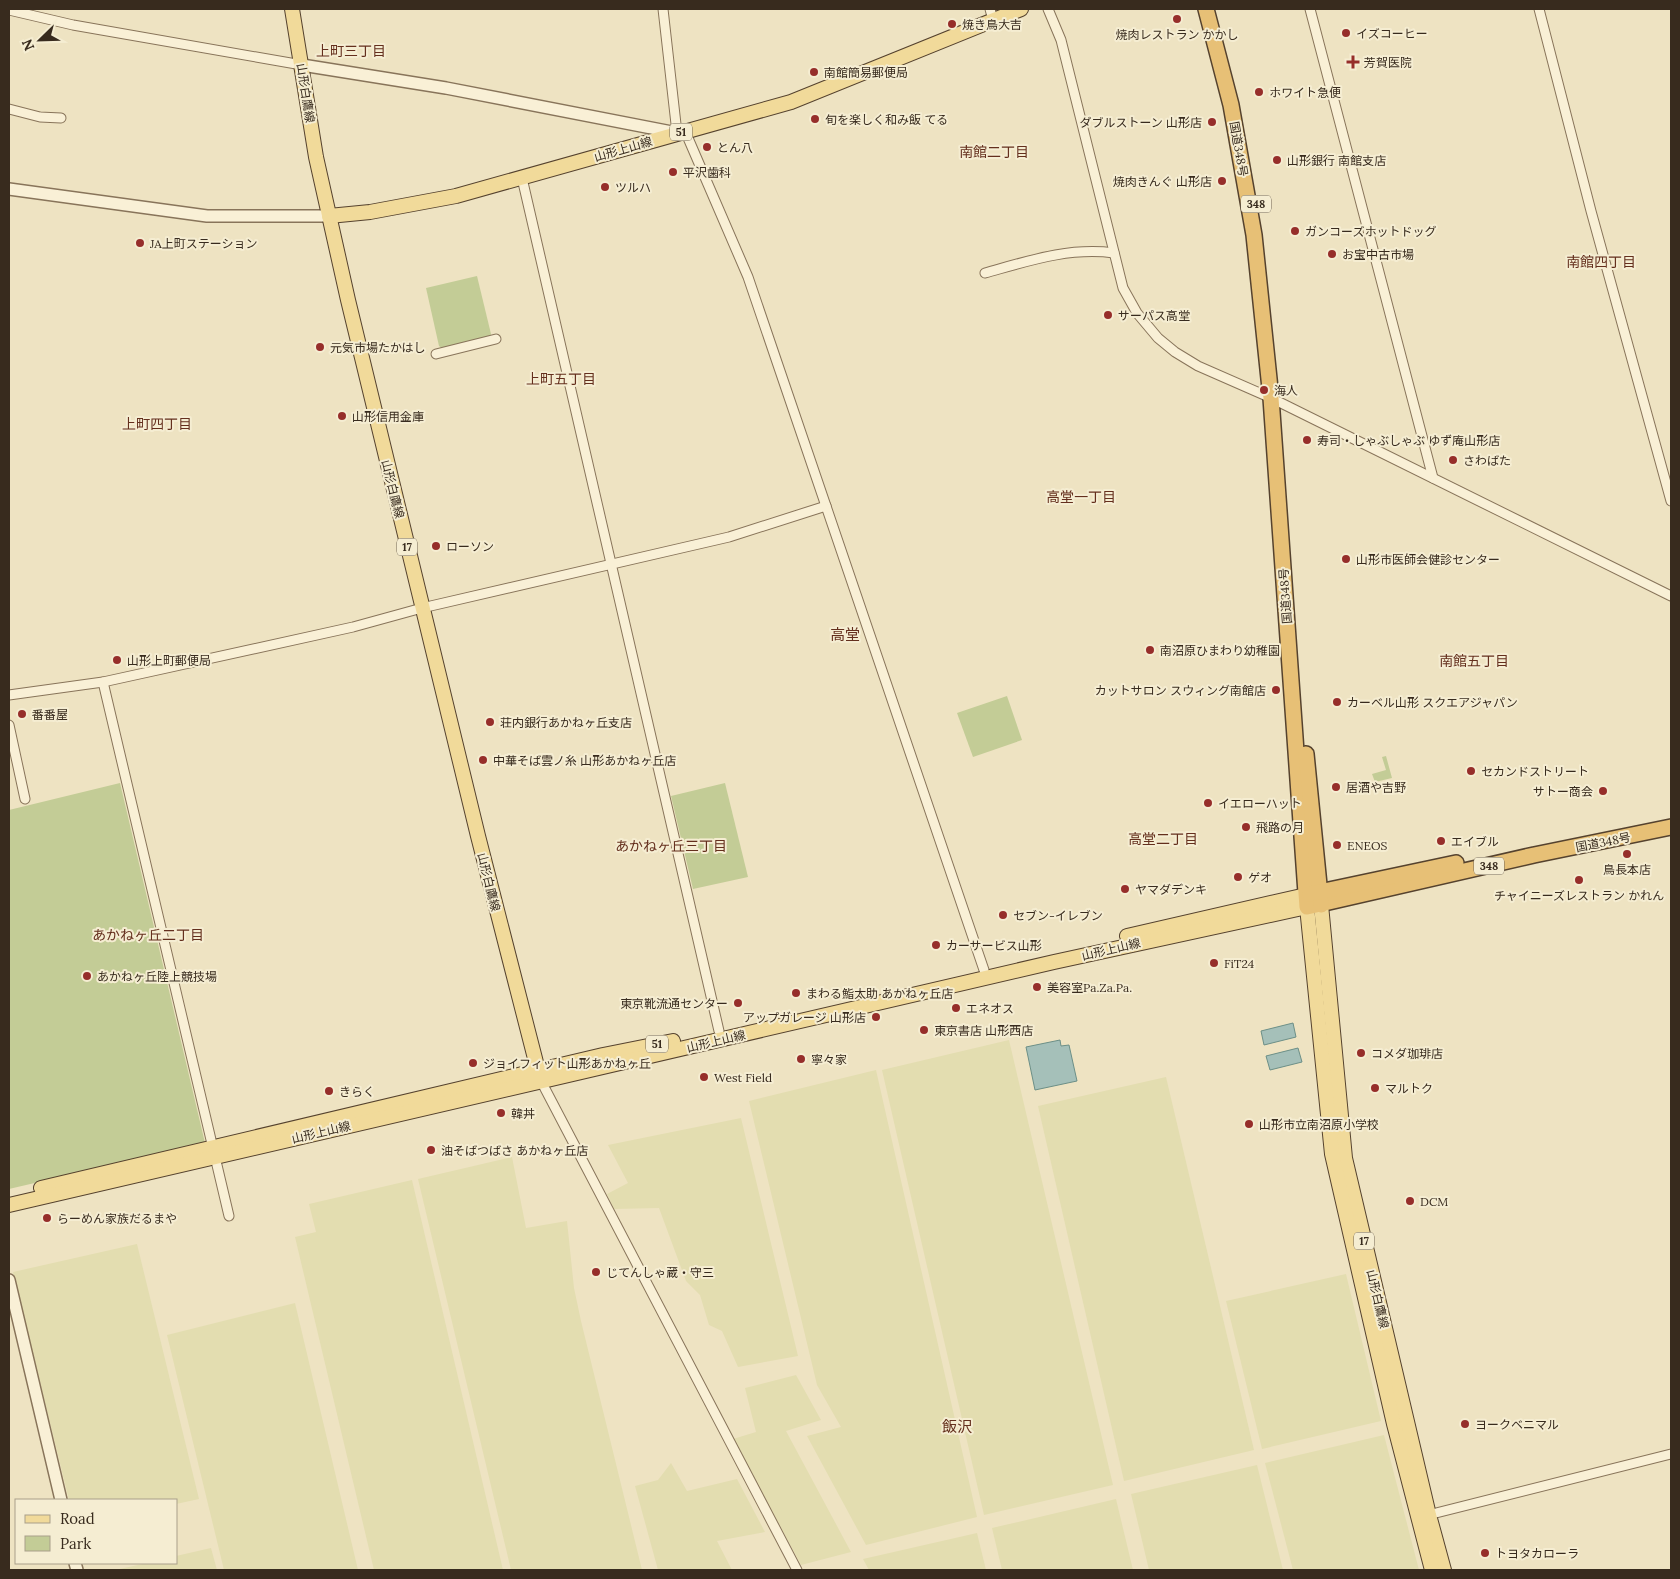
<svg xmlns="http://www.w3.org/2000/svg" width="1680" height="1579" viewBox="0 0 1680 1579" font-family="Lora,'Noto Sans JP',serif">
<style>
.farmland{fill:#e3ddb0}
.green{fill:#c3cc96}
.water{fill:#a5c0b9;stroke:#6c8f87}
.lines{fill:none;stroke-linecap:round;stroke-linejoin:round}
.minor-casing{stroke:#88745a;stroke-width:11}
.tertiary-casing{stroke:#88745a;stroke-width:14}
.primary-casing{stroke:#55422e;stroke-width:16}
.trunk-casing{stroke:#55422e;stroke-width:18}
.minor{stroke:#f9f0d6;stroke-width:9}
.tertiary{stroke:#f9f0d6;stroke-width:11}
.primary{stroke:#f1da9a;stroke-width:14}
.trunk{stroke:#e7c076;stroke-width:15}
.poi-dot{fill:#962e2a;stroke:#f5edd2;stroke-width:2}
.labels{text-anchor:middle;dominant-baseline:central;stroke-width:4;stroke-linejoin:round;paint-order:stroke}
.shield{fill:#f5edd2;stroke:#716554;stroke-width:1}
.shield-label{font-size:11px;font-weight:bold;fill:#382b1e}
.poi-label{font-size:12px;fill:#382b1e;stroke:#f5edd2;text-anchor:start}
.street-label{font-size:12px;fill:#382b1e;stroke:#f5edd2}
.neighbourhood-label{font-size:14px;fill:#642f1d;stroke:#f5edd2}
.quarter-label{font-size:15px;fill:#642f1d;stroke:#f5edd2}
</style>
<rect width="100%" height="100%" fill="#eee3c2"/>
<g class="farmland">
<polygon points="1009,1040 1113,1485 984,1515 882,1070"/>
<polygon points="876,1070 977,1517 866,1545 807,1436 841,1427 817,1385 749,1101"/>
<polygon points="1166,1077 1254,1450 1124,1481 1038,1106"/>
<polygon points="741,1118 798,1356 738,1367 722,1331 709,1325 700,1295 686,1281 659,1208 614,1209 607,1194 628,1183 608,1145"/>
<polygon points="512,1157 526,1228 567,1221 574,1288 581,1321 642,1570 511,1570 418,1179"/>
<polygon points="412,1180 503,1570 374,1570 295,1237 316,1232 309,1204"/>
<polygon points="137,1244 199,1499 176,1504 176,1500 69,1500 13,1272"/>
<polygon points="1346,1274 1381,1421 1262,1449 1226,1301"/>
<polygon points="295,1303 358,1570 224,1570 167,1335"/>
<polygon points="796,1375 821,1420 786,1431 851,1552 801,1565 733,1439 756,1432 745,1388"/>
<polygon points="1384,1435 1419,1570 1293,1570 1265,1463"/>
<polygon points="671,1463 687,1491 737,1479 765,1532 717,1541 732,1570 658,1570 635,1486 658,1480"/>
<polygon points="1257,1465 1283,1570 1149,1570 1131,1494"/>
<polygon points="1116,1499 1133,1570 1002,1570 992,1528"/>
<polygon points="977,1533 986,1570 869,1570 863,1559"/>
<polygon points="211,1548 217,1570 115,1570 147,1563 176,1563 176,1556"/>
</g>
<g class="green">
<polygon points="477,276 491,334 489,339 444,350 439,346 426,288"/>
<polygon points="1007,696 1022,740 973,757 957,713"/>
<polygon points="1386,756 1392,778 1375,782 1372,774 1386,770 1382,757"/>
<polygon points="120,783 205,1143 9,1189 9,810"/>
<polygon points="725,783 748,877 693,889 671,796"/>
</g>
<g class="water">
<polygon points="1293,1023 1296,1037 1264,1045 1261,1031"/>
<polygon points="1060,1040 1061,1046 1069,1045 1077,1081 1035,1090 1026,1047"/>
<polygon points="1298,1048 1302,1062 1270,1070 1266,1056"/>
</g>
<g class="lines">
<defs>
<g id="minor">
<polyline points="663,9 677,133"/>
<polyline points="990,9 993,20"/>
<polyline points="1048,9 1061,40 1123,288 1137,313 1158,338 1175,352 1198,366 1271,398 1671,596"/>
<polyline points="1310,9 1433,478"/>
<polyline points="1539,9 1591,211 1671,501"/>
<polyline points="9,10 73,25 302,65"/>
<polyline points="9,109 40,117 61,118"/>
<polyline points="685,131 748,277 984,970"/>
<polyline points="522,178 719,1031"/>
<path d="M 985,273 C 1028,261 1069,247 1114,253"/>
<polyline points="436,354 496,339"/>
<polyline points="103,682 229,1216"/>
<polyline points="9,695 103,682 353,627 422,608 729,537 826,506"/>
<polyline points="9,725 25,799"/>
<polyline points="541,1081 797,1570"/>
<polyline points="1424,1516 1671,1454"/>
</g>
<g id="tertiary">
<polyline points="302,65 446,88 677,133"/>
<polyline points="9,189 207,216 329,216"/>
<polyline points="9,1280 61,1500"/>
<polyline points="75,1563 77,1570"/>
</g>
<g id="primary">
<polyline points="292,9 316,157 348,300 478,836 540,1078"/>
<polyline points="329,216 370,212 456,196 791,102 1021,9"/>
<polyline points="1321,905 1345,1158 1429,1515 1444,1570"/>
<polyline points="1127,936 1306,895"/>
<polyline points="41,1188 603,1055 673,1041"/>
<polyline points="9,1205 1054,962 1307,907 1332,1154 1394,1424 1432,1570"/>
</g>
<g id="trunk">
<polyline points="1206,9 1231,105 1254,235 1271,398 1307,907 1534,855 1671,827"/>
<polyline points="1306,754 1321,905"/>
<polyline points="1310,894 1456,863"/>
</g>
</defs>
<use href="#minor" class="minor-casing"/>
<use href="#tertiary" class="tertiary-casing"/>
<use href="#primary" class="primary-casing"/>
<use href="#trunk" class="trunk-casing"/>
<use href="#minor" class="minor"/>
<use href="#tertiary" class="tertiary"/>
<use href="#primary" class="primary"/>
<use href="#trunk" class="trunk"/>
</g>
<g class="poi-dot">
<circle cx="1177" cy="19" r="5"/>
<circle cx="952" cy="24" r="5"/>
<circle cx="1346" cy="33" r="5"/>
<path d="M1350.5 54.5h5v5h5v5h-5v5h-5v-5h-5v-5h5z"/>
<circle cx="814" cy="72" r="5"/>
<circle cx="1259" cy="92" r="5"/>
<circle cx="815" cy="119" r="5"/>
<circle cx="1212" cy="122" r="5"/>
<circle cx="707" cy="147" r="5"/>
<circle cx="1277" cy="160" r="5"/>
<circle cx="673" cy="172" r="5"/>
<circle cx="1222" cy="181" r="5"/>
<circle cx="605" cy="187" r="5"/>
<circle cx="1295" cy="231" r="5"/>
<circle cx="140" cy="243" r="5"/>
<circle cx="1332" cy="254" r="5"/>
<circle cx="1108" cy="315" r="5"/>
<circle cx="320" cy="347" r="5"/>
<circle cx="1264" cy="390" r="5"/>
<circle cx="342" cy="416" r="5"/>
<circle cx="1307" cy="440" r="5"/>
<circle cx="1453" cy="460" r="5"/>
<circle cx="436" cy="546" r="5"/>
<circle cx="1346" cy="559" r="5"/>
<circle cx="1150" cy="650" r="5"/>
<circle cx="117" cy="660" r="5"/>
<circle cx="1276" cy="690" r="5"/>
<circle cx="1337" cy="702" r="5"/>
<circle cx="22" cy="714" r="5"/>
<circle cx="490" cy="722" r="5"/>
<circle cx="483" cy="760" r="5"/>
<circle cx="1471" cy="771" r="5"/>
<circle cx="1336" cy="787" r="5"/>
<circle cx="1603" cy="791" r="5"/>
<circle cx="1208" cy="803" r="5"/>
<circle cx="1246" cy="827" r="5"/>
<circle cx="1441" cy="841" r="5"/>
<circle cx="1337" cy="845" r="5"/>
<circle cx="1627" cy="854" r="5"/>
<circle cx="1238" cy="877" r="5"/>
<circle cx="1579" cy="880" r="5"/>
<circle cx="1125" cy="889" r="5"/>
<circle cx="1003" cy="915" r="5"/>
<circle cx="936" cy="945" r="5"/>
<circle cx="1214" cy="963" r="5"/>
<circle cx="87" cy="976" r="5"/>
<circle cx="1037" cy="987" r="5"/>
<circle cx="796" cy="993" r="5"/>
<circle cx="738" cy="1003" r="5"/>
<circle cx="956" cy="1008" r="5"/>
<circle cx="876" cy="1017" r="5"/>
<circle cx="924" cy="1030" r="5"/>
<circle cx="1361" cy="1053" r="5"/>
<circle cx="801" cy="1059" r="5"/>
<circle cx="473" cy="1063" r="5"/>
<circle cx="704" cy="1077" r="5"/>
<circle cx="1375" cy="1088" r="5"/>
<circle cx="329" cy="1091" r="5"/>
<circle cx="501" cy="1113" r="5"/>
<circle cx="1249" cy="1124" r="5"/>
<circle cx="431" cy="1150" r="5"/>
<circle cx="1410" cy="1201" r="5"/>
<circle cx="47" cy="1218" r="5"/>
<circle cx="596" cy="1272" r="5"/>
<circle cx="1465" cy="1424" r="5"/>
<circle cx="1485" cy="1553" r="5"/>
</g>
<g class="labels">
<g class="shield">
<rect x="670" y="123.5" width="22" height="17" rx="4"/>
<rect x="1241" y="195.5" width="30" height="17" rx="4"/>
<rect x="397" y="538.5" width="20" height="17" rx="4"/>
<rect x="1474" y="857.5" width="30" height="17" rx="4"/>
<rect x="646" y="1035.5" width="22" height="17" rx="4"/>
<rect x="1354" y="1232.5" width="20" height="17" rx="4"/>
</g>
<g class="shield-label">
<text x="681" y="132">51</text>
<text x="1256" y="204">348</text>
<text x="407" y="547">17</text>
<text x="1489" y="866">348</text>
<text x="657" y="1044">51</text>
<text x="1364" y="1241">17</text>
</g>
<g class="poi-label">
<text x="962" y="24">焼き鳥大吉</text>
<text x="1356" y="33">イズコーヒー</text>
<text x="1177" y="34" text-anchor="middle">焼肉レストラン かかし</text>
<text x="1364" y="62">芳賀医院</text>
<text x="824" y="72">南館簡易郵便局</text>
<text x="1269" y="92">ホワイト急便</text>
<text x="825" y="119">旬を楽しく和み飯 てる</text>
<text x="1202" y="122" text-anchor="end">ダブルストーン 山形店</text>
<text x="717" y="147">とん八</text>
<text x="1287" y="160">山形銀行 南館支店</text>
<text x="683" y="172">平沢歯科</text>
<text x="1212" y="181" text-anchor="end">焼肉きんぐ 山形店</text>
<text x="615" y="187">ツルハ</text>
<text x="1305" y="231">ガンコーズホットドッグ</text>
<text x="150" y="243">JA上町ステーション</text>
<text x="1342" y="254">お宝中古市場</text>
<text x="1118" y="315">サーパス高堂</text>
<text x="330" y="347">元気市場たかはし</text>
<text x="1274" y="390">海人</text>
<text x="352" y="416">山形信用金庫</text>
<text x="1317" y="440">寿司・しゃぶしゃぶ ゆず庵山形店</text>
<text x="1463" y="460">さわばた</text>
<text x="446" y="546">ローソン</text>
<text x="1356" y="559">山形市医師会健診センター</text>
<text x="1160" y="650">南沼原ひまわり幼稚園</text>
<text x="127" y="660">山形上町郵便局</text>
<text x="1266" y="690" text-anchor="end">カットサロン スウィング南館店</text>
<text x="1347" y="702">カーベル山形 スクエアジャパン</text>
<text x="32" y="714">番番屋</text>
<text x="500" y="722">荘内銀行あかねヶ丘支店</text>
<text x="493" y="760">中華そば雲ノ糸 山形あかねヶ丘店</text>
<text x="1481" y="771">セカンドストリート</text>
<text x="1346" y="787">居酒や吉野</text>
<text x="1593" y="791" text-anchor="end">サトー商会</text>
<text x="1218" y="803">イエローハット</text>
<text x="1256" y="827">飛路の月</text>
<text x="1451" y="841">エイブル</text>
<text x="1347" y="845">ENEOS</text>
<text x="1627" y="869" text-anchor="middle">鳥長本店</text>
<text x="1248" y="877">ゲオ</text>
<text x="1135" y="889">ヤマダデンキ</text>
<text x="1579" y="895" text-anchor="middle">チャイニーズレストラン かれん</text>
<text x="1013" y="915">セブン-イレブン</text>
<text x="946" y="945">カーサービス山形</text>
<text x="1224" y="963">FiT24</text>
<text x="97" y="976">あかねヶ丘陸上競技場</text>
<text x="1047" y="987">美容室Pa.Za.Pa.</text>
<text x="806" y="993">まわる鮨太助 あかねヶ丘店</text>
<text x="728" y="1003" text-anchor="end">東京靴流通センター</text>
<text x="966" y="1008">エネオス</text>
<text x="866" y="1017" text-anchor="end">アップガレージ 山形店</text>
<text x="934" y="1030">東京書店 山形西店</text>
<text x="1371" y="1053">コメダ珈琲店</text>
<text x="811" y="1059">寧々家</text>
<text x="483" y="1063">ジョイフィット山形あかねヶ丘</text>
<text x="714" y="1077">West Field</text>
<text x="1385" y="1088">マルトク</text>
<text x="339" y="1091">きらく</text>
<text x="511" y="1113">韓丼</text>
<text x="1259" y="1124">山形市立南沼原小学校</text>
<text x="441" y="1150">油そばつばさ あかねヶ丘店</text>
<text x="1420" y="1201">DCM</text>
<text x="57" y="1218">らーめん家族だるまや</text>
<text x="606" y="1272">じてんしゃ蔵・守三</text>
<text x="1475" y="1424">ヨークベニマル</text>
<text x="1495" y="1553">トヨタカローラ</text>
</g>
<g class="street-label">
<text transform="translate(306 93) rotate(81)">山形白鷹線</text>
<text transform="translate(623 149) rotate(-16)">山形上山線</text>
<text transform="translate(1239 149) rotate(80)">国道348号</text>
<text transform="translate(393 489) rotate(76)">山形白鷹線</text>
<text transform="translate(1285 596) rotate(-94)">国道348号</text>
<text transform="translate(1603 842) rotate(-11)">国道348号</text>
<text transform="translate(489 882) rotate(76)">山形白鷹線</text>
<text transform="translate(1111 949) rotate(-13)">山形上山線</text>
<text transform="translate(716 1041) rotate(-13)">山形上山線</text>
<text transform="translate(321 1132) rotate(-13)">山形上山線</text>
<text transform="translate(1378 1299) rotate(77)">山形白鷹線</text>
</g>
<g class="neighbourhood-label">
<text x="351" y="51">上町三丁目</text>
<text x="994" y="152">南館二丁目</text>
<text x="1601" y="262">南館四丁目</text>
<text x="561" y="379">上町五丁目</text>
<text x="157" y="424">上町四丁目</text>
<text x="1081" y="497">高堂一丁目</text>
<text x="1474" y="661">南館五丁目</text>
<text x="1163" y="839">高堂二丁目</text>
<text x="671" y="846">あかねヶ丘三丁目</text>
<text x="148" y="935">あかねヶ丘二丁目</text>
</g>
<g class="quarter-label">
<text x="845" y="634">高堂</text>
<text x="957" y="1426">飯沢</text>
</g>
</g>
<rect width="1680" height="1579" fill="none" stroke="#382b1e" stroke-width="20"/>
<rect x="15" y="1499" width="162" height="65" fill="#f5edd2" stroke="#a99f8a"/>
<rect x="25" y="1515" width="25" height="8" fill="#f1da9a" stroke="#a99f8a"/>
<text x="60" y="1524" font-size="15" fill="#382b1e">Road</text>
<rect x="25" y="1536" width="25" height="15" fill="#c3cc96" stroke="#a99f8a"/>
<text x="60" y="1549" font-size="15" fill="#382b1e">Park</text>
<g transform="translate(40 40) rotate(247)" stroke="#f5edd2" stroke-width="4" paint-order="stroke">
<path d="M0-4L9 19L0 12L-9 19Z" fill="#382b1e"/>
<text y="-8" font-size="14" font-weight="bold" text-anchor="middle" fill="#382b1e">N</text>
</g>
</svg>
